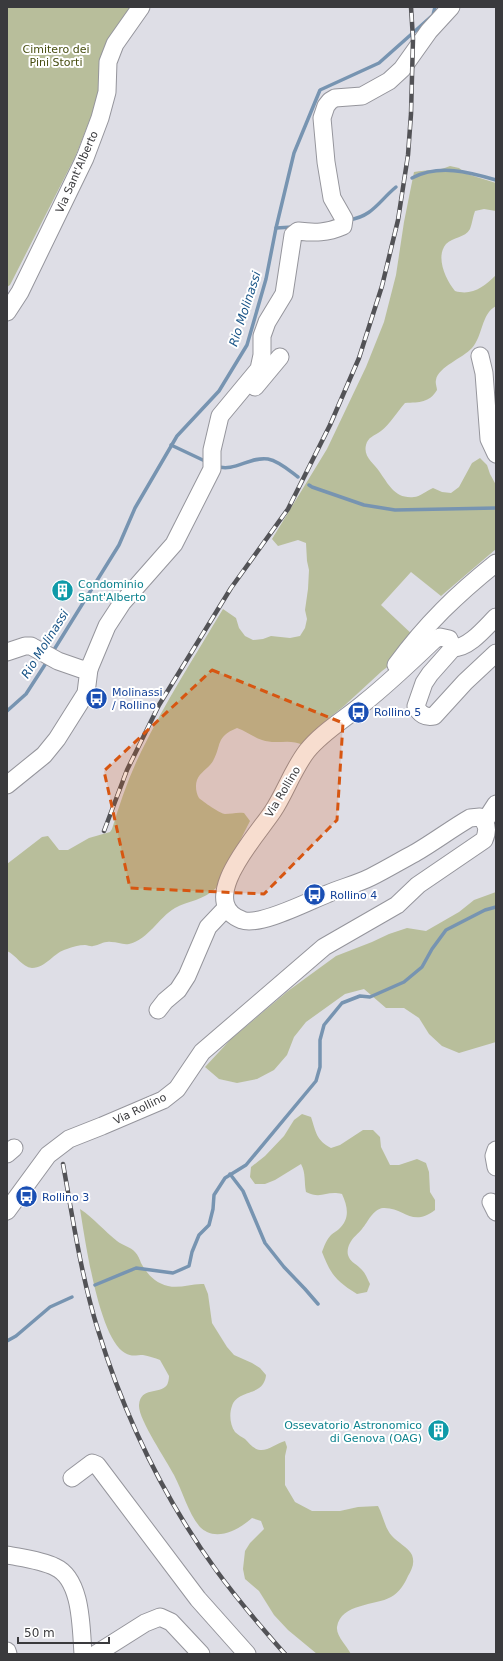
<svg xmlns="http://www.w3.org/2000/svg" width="503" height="1661" viewBox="0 0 503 1661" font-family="'DejaVu Sans',sans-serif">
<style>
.green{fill:#b8be9b}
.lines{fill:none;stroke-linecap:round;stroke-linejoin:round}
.stream{stroke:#7794b1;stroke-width:3.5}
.minor-casing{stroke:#95959c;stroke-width:19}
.minor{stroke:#fff;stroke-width:17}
.rail-casing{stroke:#525256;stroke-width:4.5}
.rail{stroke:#fff;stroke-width:3;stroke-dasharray:9;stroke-linecap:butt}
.marked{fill:#d75611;fill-opacity:0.2;stroke:#d75611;stroke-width:3;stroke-dasharray:8 5;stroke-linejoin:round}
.labels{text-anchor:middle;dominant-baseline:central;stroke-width:4;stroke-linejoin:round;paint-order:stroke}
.park-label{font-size:11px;fill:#484f11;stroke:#fff}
.street-label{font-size:11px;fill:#3a3a3d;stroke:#fff}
.culture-label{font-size:11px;fill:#0d838f;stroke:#fff;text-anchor:start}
.transit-label{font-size:11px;fill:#164399;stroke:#fff;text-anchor:start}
.water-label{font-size:12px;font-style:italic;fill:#175386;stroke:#fff}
</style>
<rect width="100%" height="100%" fill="#dedee6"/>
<g class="green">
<polygon points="7,7 130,7 134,10 100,87 94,109 76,155 10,285 7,287"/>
<path d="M 450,166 L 459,168 L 467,174 L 496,183 L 496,211 L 484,209 L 475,211 C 473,216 472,224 470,229 C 465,238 453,237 446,244 C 435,257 446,280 455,291 C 472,296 484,287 496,275 L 496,306 C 481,314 483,336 472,348 C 463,358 438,367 436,380 C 435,383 437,387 437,390 C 429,403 420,402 405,403 C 397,412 390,424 381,431 C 374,436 368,437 366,445 C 363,457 374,463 379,471 C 389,485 395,499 414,497 C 419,497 428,490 433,488 L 442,492 L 451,493 L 459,487 L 472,463 L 480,458 L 487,465 L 490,474 L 496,485 L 496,549 L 441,596 L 411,572 L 381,605 L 415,637 L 406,653 L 382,671 L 344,706 L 318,727 L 303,745 C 290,738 276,745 262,740 C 253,737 246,731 237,728 C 215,737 222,745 213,761 C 209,768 200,772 197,780 C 195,785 196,793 199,798 C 202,801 221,814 225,814 C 231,814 237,812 244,813 L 250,821 L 216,888 C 204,900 188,901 175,908 C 158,918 149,939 129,944 C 122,945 118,942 111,942 C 104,941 100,945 93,946 C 91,947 88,945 85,945 C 79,945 72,947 67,949 C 54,952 46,968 32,968 C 22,967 16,955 7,951 L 7,864 L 42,837 L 48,836 L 59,850 L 68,850 L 89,838 L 110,832 L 112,829 C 120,803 129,776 141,752 C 165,702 195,656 223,609 L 236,618 L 239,628 L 245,636 L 253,640 L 263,639 L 271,636 L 290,638 L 300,636 L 305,628 L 307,619 L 305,610 L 308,589 L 309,570 L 307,561 L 306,543 L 298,540 L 278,546 L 272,539 L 327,449 L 366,367 L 384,322 L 396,275 L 404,222 L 414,172 C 428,169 437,172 450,166 Z"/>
<polygon points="496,892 496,1042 459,1053 442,1046 429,1034 419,1018 404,1008 386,1008 364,989 345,994 306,1022 294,1037 287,1055 274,1070 257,1079 237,1083 219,1079 205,1067 231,1039 288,991 336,956 372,942 389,934 407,928 426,931 459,912 474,900"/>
<path d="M 302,1114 L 311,1117 C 316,1132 316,1140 331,1148 L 340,1145 L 363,1130 L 373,1130 L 380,1137 L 381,1147 L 390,1165 L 399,1165 L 417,1159 L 426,1163 L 429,1172 L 430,1192 L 435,1200 L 435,1210 C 411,1228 405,1207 383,1208 C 373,1209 368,1222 362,1229 C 358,1234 353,1237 350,1243 C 348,1246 347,1252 348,1255 C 350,1262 355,1263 360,1268 C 365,1272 367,1278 370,1284 L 367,1292 L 357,1294 C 336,1281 331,1275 322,1252 C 324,1246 327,1239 331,1235 C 333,1233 337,1231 339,1229 C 350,1219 348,1207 342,1194 C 326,1190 322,1200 306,1192 C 304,1182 306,1173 301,1164 L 275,1180 L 265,1184 L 255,1184 L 250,1177 L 251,1167 L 265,1156 L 284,1136 L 294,1120 Z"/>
<path d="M 80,1209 C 94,1218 104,1231 117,1241 C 122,1245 131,1247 135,1252 C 138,1255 140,1260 141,1263 C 147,1274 155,1283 168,1286 C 180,1289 192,1283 204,1284 L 208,1294 L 212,1323 L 227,1347 L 234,1355 L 252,1363 L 260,1368 L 266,1375 C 266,1377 265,1381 263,1384 C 256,1395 237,1391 232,1406 C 229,1414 230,1425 235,1432 C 238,1435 242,1437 245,1439 C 249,1443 253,1449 260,1450 C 268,1451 277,1443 285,1441 L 287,1447 L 285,1456 L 285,1485 L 295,1502 L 312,1511 L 340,1511 L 358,1507 L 378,1506 C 383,1515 385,1529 392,1536 C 397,1542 409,1548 412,1555 C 415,1563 412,1569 408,1576 C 405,1583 399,1593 391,1597 C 375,1606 341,1603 337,1627 C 336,1636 347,1646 351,1654 L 317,1654 L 288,1630 L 274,1615 L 259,1591 L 245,1579 L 243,1569 L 245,1551 L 250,1543 L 264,1529 L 261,1521 L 252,1518 C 241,1528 222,1539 207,1532 C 205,1531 202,1529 200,1527 C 188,1513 183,1492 174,1475 C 167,1461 138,1419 139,1405 C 141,1386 159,1395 167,1385 C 168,1383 169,1379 169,1376 L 160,1360 C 155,1358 149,1356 143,1355 C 136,1355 132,1357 125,1353 C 99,1339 85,1239 80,1209 Z"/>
</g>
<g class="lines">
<g class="stream">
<path d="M 412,178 C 439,164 469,172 496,180"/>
<path d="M 349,220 C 373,216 379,201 396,187"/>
<polyline points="276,228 293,227"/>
<polyline points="171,445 207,462"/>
<path d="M 216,466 C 234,473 250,456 268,459 C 279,461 290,471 298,477"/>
<polyline points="309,485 312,487 364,505 395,510 496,508"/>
<polyline points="52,653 119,545 135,508 177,436 219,391 247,345 266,279 276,228 294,153 320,90 379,63 433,15 435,7"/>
<polyline points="7,711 26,694 48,660"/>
<polyline points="230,1174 243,1191 265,1243 284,1267 305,1289 318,1304"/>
<polyline points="95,1285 136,1268 173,1273 189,1266 192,1252 199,1235 209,1225 213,1209 214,1195 225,1178 246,1165 316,1081 320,1067 320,1040 324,1025 342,1003 360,996 370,997 404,982 422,967 432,949 446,930 485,910 496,907"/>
<polyline points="7,1341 16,1336 50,1307 72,1297"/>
</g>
<defs>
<g id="minor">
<polyline points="7,312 20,292 85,158 100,118 107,92 108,62 115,44 141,7"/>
<polyline points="480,356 484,373 489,439 496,454"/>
<polyline points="255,387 280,357"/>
<path d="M 453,648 C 469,648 485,628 496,617"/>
<polyline points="7,652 25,646 31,646 58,661 81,669 89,669 86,693 57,739 44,755 7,785"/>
<path d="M 396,665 C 426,624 456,595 496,563"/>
<path d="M 89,669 L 107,626 L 122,603 L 174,544 L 212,469 L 212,450 L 220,416 L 259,369 L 262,355 L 262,336 L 267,322 L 284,294 L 293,235 L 298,231 C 315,233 327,233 343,226 L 344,219 L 332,198 L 326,162 L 322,118 L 326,106 L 330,101 L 335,98 L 362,96 L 389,81 L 402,69 L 429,31 L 451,7"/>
<polyline points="485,821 496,804"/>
<polyline points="158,1010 165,1001 178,990 187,976 208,927 226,908"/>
<polyline points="496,1150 494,1156 496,1167"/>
<polyline points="7,1154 14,1148"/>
<polyline points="491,1202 496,1212"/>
<path d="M 7,1211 L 48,1155 L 69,1139 L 102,1126 L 163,1100 L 177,1089 L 202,1052 L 324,947 L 397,905 L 418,885 L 484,840 C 488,831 488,824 480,817 L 470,818 C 451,829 434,842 415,853 C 400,861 385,870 371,877 C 357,884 341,888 327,894 C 309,901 259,927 242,920 C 194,902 259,833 273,811 C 285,793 293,769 307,751 C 322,732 345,719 364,703 C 389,683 411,662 434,640 L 440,637 L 449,639 L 453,648 L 430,674 L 424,683 L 416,706 C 419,714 426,718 434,716 L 465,682 L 496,653"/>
<polyline points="72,1478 92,1463 97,1465 198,1599 247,1654"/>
<path d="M 7,1555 C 22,1558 41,1560 55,1567 C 82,1579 81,1628 83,1654"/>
<polyline points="7,1651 8,1654"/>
<polyline points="96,1654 145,1623 160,1617 171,1622 201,1654"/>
</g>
</defs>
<use href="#minor" class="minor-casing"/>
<use href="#minor" class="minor"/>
<defs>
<g id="rail">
<polyline points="104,831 127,770 159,705 231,588 288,509 330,425 359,358 382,286 398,220 408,155 411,114 413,39 411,7"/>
<path d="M 63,1164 C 73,1219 81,1276 98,1330 C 124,1415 163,1497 216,1570 C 237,1599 261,1627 285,1654"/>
</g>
</defs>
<use href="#rail" class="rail-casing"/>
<use href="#rail" class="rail"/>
</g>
<path class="marked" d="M 212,670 L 343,723 L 337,820 L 264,894 L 130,888 L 104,771 Z"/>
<defs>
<symbol id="building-disc" viewBox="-11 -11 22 22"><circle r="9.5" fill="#0f9aa8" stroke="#fff"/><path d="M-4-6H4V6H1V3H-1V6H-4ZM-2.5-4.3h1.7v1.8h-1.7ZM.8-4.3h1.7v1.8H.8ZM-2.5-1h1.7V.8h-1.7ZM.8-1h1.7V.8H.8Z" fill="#fff"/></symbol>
<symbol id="bus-disc" viewBox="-11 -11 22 22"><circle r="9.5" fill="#1a4fb4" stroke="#fff"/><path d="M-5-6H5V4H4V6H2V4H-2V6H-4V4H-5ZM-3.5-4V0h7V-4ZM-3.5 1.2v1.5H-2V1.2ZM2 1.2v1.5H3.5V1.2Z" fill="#fff"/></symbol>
</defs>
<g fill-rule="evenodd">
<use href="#building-disc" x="50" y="578" width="25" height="25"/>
<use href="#bus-disc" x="84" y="686" width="25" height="25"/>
<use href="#bus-disc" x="346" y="700" width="25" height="25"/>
<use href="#bus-disc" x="302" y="882" width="25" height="25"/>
<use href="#bus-disc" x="14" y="1184" width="25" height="25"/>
<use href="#building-disc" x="426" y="1418" width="25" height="25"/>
</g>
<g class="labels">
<g class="park-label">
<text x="56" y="49">Cimitero dei<tspan x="56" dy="13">Pini Storti</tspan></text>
</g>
<g class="street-label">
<text transform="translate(77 172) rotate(-66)">Via Sant'Alberto</text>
<text transform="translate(283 792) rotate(-59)">Via Rollino</text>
<text transform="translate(140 1109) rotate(-26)">Via Rollino</text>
</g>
<g class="culture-label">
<text x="78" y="584">Condominio<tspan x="78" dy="13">Sant'Alberto</tspan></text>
<text x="422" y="1425" text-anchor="end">Ossevatorio Astronomico<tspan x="422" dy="13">di Genova (OAG)</tspan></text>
</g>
<g class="transit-label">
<text x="112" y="692">Molinassi<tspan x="112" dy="13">/ Rollino</tspan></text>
<text x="374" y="712">Rollino 5</text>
<text x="330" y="895">Rollino 4</text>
<text x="42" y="1197">Rollino 3</text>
</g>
<g class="water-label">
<text transform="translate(245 309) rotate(-72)">Rio Molinassi</text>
<text transform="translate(45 644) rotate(-58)">Rio Molinassi</text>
</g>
</g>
<rect width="503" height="1661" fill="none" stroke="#3a3a3d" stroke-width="16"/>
<path d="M18 1637v6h91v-6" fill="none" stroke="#3a3a3d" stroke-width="2"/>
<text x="24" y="1637" font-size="12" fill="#3a3a3d" stroke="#ffffff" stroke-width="3" paint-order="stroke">50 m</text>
</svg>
